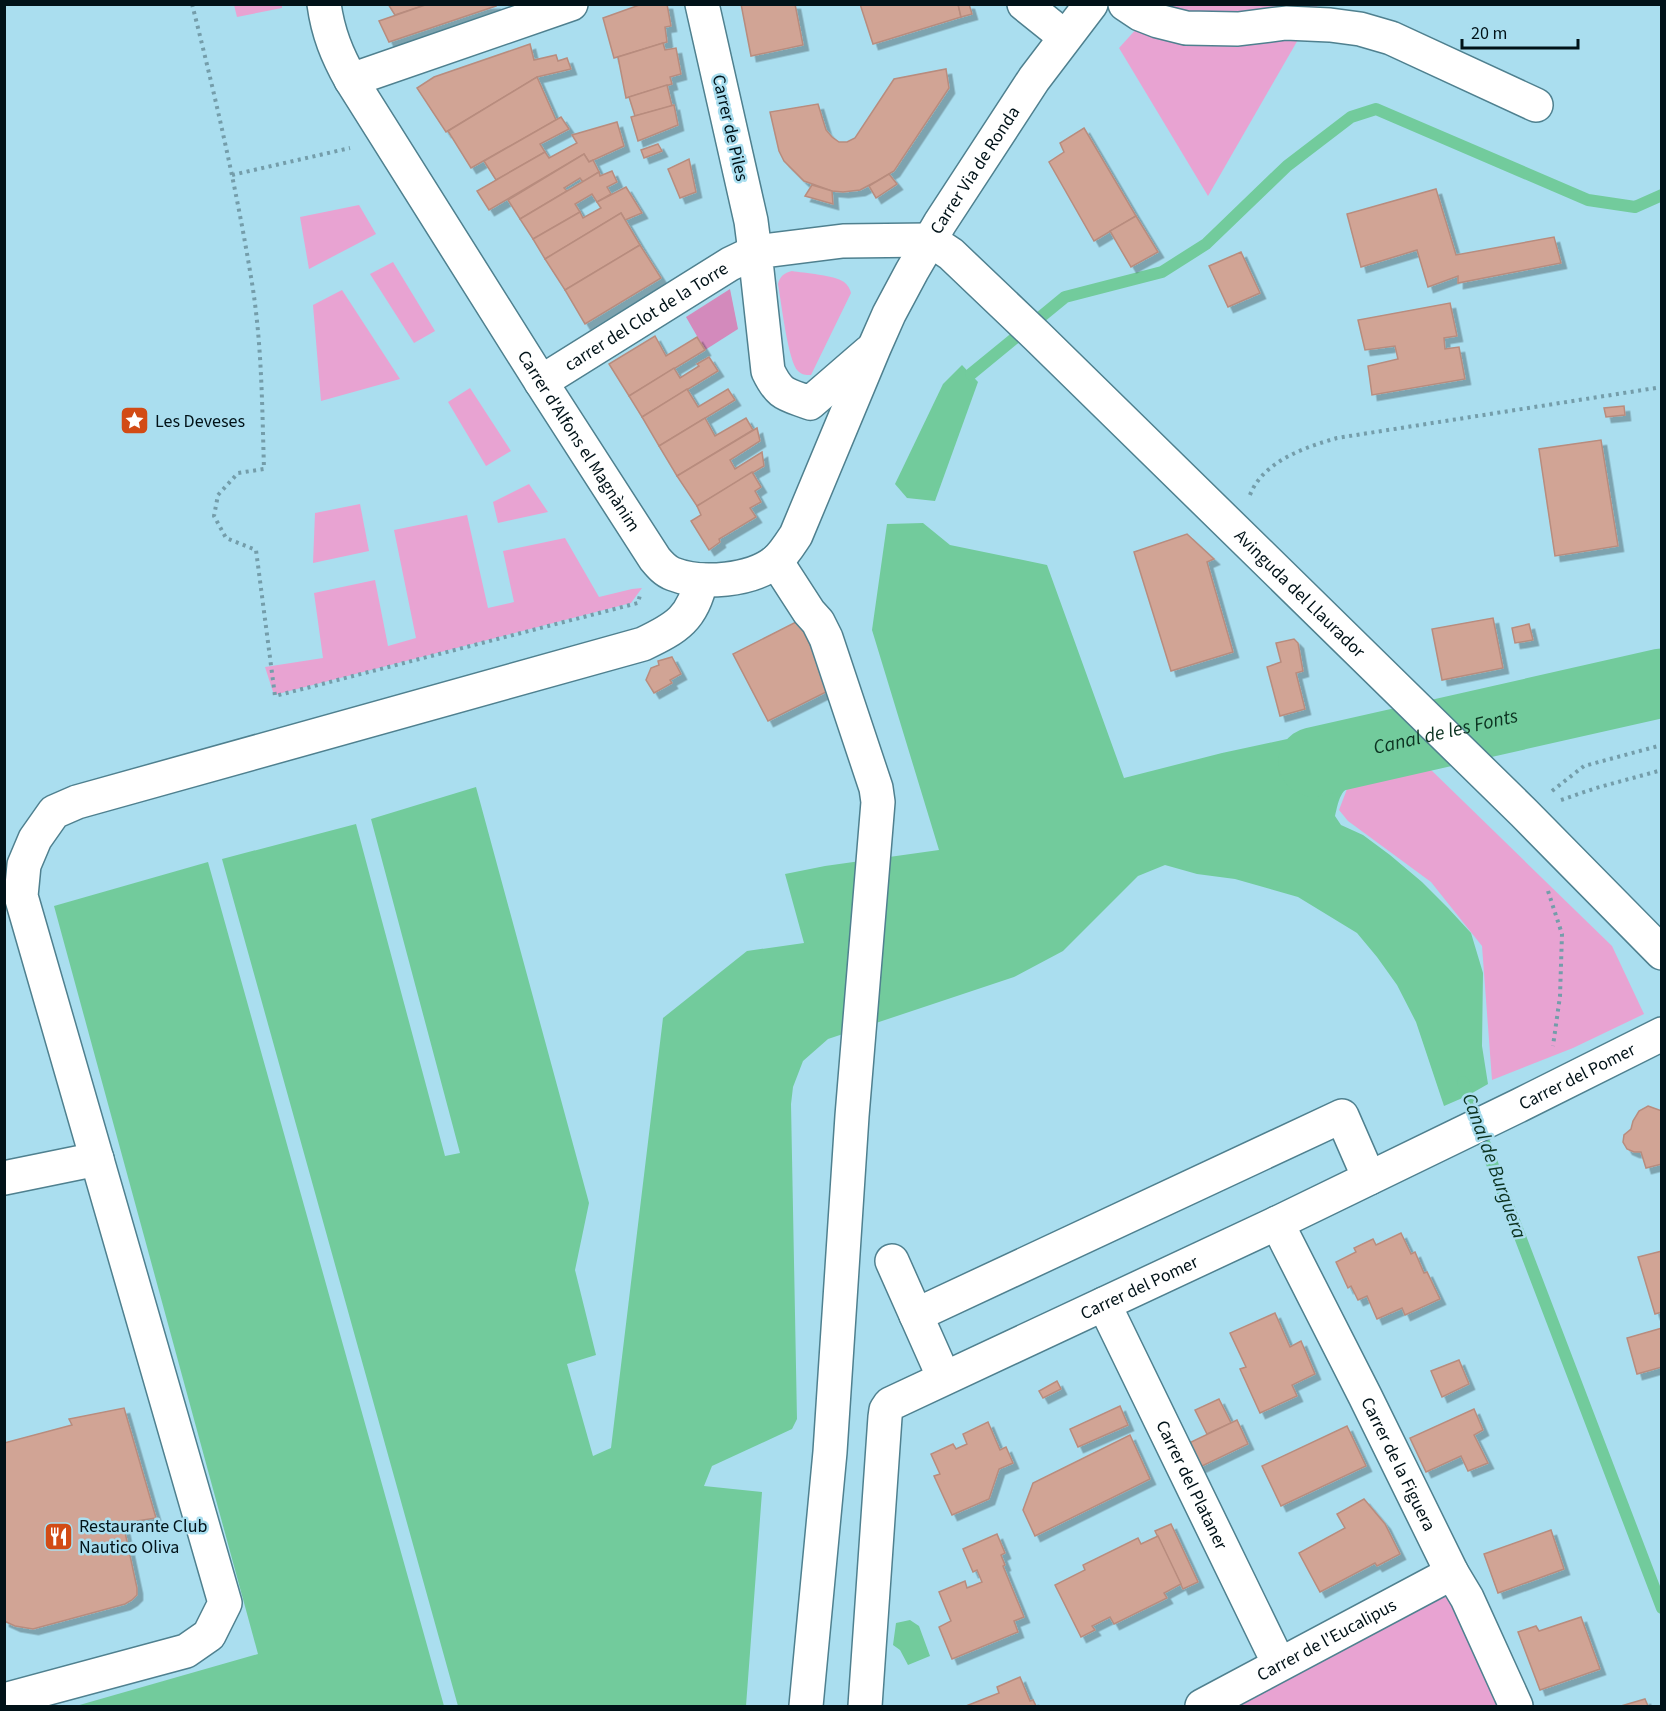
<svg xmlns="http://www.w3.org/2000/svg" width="1666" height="1711" viewBox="0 0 1666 1711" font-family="'Source Sans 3',sans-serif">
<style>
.green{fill:#e8a3d2}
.forest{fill:#d38abc}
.water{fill:#72cb9c}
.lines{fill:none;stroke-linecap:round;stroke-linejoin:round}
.stream{stroke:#72cb9c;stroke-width:12}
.river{stroke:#72cb9c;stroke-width:69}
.building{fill:#d1a495;stroke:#b88c7e;stroke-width:1.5;filter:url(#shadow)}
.minor-casing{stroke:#4f808f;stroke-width:36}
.path{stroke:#749daa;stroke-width:4;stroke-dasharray:3 4.5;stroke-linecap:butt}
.minor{stroke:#fff;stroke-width:33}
.labels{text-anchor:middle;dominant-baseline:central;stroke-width:5;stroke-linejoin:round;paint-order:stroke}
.street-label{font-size:18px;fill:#011218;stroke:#aadeef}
.poi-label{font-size:18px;fill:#011218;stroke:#aadeef;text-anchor:start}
.water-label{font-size:20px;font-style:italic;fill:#0c3321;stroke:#aadeef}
</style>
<defs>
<filter id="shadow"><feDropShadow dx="5.5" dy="5.5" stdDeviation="0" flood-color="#0004"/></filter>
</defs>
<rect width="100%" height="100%" fill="#aadeef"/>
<g class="green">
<polygon points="234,5 282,5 282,8 237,17"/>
<polygon points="1158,5 1318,5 1208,196 1119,48"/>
<polygon points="359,205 376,234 309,269 300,217"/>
<polygon points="393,262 435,331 414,343 370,274"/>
<path d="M 792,271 C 804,273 834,275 844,282 C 848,285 850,289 851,293 L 811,375 C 805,375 802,375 798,371 C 788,362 781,300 778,284 C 780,276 784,273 792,271 Z"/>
<polygon points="342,290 400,379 321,401 313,305"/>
<polygon points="470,388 511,451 486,466 448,402"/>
<polygon points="529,484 548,512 498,523 493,502"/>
<polygon points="360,504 369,551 313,563 315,513"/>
<polygon points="467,515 488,608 514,602 503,551 565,538 599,597 632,589 642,588 631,603 274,695 265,667 323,658 314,593 375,580 388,646 416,638 394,530"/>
<polygon points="1427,766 1612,946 1644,1014 1573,1048 1492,1080 1482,946 1431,882 1348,821 1339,810 1347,789 1356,782"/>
<polygon points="1444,1596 1454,1601 1505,1706 1234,1706 1435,1598"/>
</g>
<polygon class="forest" points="730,289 738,329 705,350 686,317"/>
<g class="water">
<polygon points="962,365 978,382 935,501 907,498 895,484 943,384"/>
<path d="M 923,523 L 950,545 L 1047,565 L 1124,778 L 1222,753 L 1384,718 L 1427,766 L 1353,783 C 1339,793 1339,800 1335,816 L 1341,825 L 1363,835 L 1390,855 L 1422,882 L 1448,908 L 1471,933 L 1483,973 L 1482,1046 L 1488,1084 L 1467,1096 L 1444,1106 L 1416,1022 L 1397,985 L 1377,957 L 1357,933 L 1298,897 L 1235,879 L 1197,874 L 1165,865 L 1138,876 L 1063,951 L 1014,977 L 828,1039 L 803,1061 L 793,1087 L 791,1104 L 797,1419 L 792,1429 L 712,1466 L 704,1486 L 762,1492 L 746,1706 L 458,1706 L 222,859 L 356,824 L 445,1156 L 460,1153 L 371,819 L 476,787 L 589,1203 L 575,1270 L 596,1355 L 567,1364 L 593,1456 L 611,1448 L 663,1018 L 747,951 L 804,943 L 785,874 L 825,866 L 939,850 L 872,630 L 887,524 Z"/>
<polygon points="1661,651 1661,711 1505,752 1457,706"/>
<polygon points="208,862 444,1706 76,1706 258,1654 54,906"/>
<polygon points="910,1620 919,1626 930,1656 908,1665 900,1650 893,1645 896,1623"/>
</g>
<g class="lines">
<g class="stream">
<polyline points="971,374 1065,297 1162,272 1206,244 1287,166 1351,117 1376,109 1588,200 1635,207 1662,195"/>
<polyline points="1463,1082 1485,1145 1662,1608"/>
</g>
<path class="river" id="s1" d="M 1313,762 L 1662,683"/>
</g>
<g class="building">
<polygon points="388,4 428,4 395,15"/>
<polygon points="428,4 495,4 496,6 389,42 379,21"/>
<polygon points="642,4 667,4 671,26 665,27 667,42 614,58 603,18"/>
<polygon points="741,4 795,4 803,45 751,56"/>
<polygon points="860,4 958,4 961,17 873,44"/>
<polygon points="958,4 969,4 972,14 961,17"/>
<polygon points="663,43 665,50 676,48 681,74 670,77 672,84 626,98 618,57"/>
<polygon points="530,44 534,60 556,55 558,61 567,58 571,69 537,77 446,132 417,88 434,77"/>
<polygon points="946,69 949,88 894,171 877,181 860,190 843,192 832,191 804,181 784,161 779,151 770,112 818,104 826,130 832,137 839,142 847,142 855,138 894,79"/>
<polygon points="537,77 556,120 471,168 448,131"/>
<polygon points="667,85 672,106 635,116 629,97"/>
<polygon points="674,105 678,125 638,141 631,117"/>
<polygon points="561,117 569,129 540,144 545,152 496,180 484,161"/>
<polygon points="617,122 624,146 589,162 584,154 489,210 477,191 545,152 549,158 577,143 572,135"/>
<polygon points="1084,128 1136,216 1094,241 1049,162 1064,152 1060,143"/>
<polygon points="658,144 662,151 644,158 641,150"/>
<polygon points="584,154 589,162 593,160 599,172 583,182 580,178 564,188 567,191 520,219 508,200"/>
<polygon points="689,159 696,192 680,198 668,169"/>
<polygon points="612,171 617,182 607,187 611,194 597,202 592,194 575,204 580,212 533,239 520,219 599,172 600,176"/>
<polygon points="889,174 897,184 876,198 869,186"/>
<polygon points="812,185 832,191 833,204 805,196"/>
<polygon points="626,187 642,213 625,220 621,213 545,259 533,239 580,212 583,218 601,208 597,202"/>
<polygon points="1436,189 1456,255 1554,237 1561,263 1458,283 1458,276 1428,287 1417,250 1361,267 1347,214"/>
<polygon points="621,213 640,245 565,290 545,259"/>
<polygon points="1136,216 1158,252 1131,267 1110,231"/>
<polygon points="640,245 661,278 585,324 565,290"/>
<polygon points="1241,252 1260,293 1228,307 1209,266"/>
<polygon points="1450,303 1457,336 1444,338 1445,349 1459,347 1465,379 1372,395 1368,366 1398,359 1395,346 1365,350 1358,320"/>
<polygon points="655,336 666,356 697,337 705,350 629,396 609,364"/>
<polygon points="709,357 718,371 642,417 629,396 674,368 680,378 699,366 697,364"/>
<polygon points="687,389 698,407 728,389 735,400 659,446 642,417"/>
<polygon points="1624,406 1625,415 1606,417 1604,408"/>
<polygon points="705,418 715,436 746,418 753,430 677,476 659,446"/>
<polygon points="757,428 760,441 730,460 735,469 762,452 764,466 697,506 677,476"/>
<polygon points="1601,440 1618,546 1555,556 1539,449"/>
<polygon points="752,472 761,487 755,491 761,502 750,508 756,517 719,539 720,542 709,550 691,521 701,515 697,506"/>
<polygon points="1187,534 1214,559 1207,562 1233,652 1171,671 1134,552"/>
<polygon points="1493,618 1503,668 1442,680 1432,629"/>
<polygon points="798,621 832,689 768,721 733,654"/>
<polygon points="1529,624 1533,640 1515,643 1512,628"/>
<polygon points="1294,639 1298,643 1303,671 1296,673 1305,709 1280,716 1267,667 1281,662 1276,643"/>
<polygon points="672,657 681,674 670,680 672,683 654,693 646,680 651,668 659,665 658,661"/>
<polygon points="1648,1106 1662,1111 1662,1164 1646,1168 1641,1152 1634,1152 1627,1149 1623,1142 1624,1135 1631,1129 1633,1121 1639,1111"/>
<polygon points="1401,1233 1411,1254 1415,1252 1424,1273 1427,1272 1440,1299 1405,1315 1402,1308 1377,1319 1367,1296 1358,1300 1351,1286 1348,1288 1336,1262 1356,1252 1354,1248 1373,1239 1376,1245"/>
<polygon points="1662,1251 1662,1312 1655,1314 1638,1257"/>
<polygon points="1275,1313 1290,1347 1301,1341 1315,1374 1292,1385 1297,1396 1260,1413 1240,1369 1246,1367 1230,1333"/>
<polygon points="1662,1328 1662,1367 1637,1374 1627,1338"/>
<polygon points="1459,1360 1469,1384 1442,1397 1431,1371"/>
<polygon points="1057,1381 1061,1389 1043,1398 1039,1391"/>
<polygon points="1219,1399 1231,1423 1207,1434 1195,1410"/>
<polygon points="1120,1406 1128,1425 1078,1447 1070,1429"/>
<polygon points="124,1408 156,1518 123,1523 137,1588 137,1595 132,1600 125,1604 33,1629 15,1626 4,1621 4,1443 72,1425 69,1419"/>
<polygon points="1474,1409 1483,1430 1474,1435 1488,1463 1468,1471 1461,1456 1426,1472 1410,1438"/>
<polygon points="1237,1420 1248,1444 1200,1467 1189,1443"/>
<polygon points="988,1422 1000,1450 1006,1447 1013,1463 999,1469 989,1499 952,1515 934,1476 940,1474 931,1454 953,1444 956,1449 967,1444 963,1434"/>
<polygon points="1347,1426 1366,1466 1281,1506 1262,1466"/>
<polygon points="1130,1435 1150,1479 1035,1536 1023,1510 1033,1483"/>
<polygon points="1364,1499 1385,1524 1400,1554 1377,1566 1375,1563 1320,1592 1299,1553 1345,1528 1337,1514"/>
<polygon points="1171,1524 1198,1582 1183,1589 1155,1531"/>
<polygon points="1551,1530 1564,1569 1498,1593 1484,1554"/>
<polygon points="997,1534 1005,1553 1001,1555 1005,1565 1003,1566 1024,1617 1014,1621 1018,1632 952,1659 939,1627 951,1621 939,1592 965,1581 967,1588 982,1582 977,1570 973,1572 963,1549"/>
<polygon points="1158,1536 1181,1584 1164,1593 1167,1598 1114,1624 1110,1617 1092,1626 1095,1630 1081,1637 1055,1585 1085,1570 1083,1565 1138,1538 1141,1544"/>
<polygon points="1581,1617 1600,1669 1540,1690 1518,1632 1536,1626 1539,1631"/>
<polygon points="1020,1677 1030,1701 1033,1700 1036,1706 966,1706 999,1693 997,1687"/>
<polygon points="1645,1699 1648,1706 1621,1706"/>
</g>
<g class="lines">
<defs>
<g id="minor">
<path id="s2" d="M 324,4 C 328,33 337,55 351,80 L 541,382 L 655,559 C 660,565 665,571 673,574 C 701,585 752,581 776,561 C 784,554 790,544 796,535 L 874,348 L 889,314 L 912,271 L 940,223 L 1034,79 L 1091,4"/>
<polyline points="1024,4 1065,37"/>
<polyline points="1125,4 1140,14 1158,21 1186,28 1238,29 1286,23 1330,25 1360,29 1391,38 1536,105"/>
<polyline points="351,80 571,4"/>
<path id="s3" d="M 930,240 L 951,254 L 1037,336 L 1524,813 L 1662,953"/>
<path d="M 869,352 L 810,403 C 786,394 780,396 768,371 L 755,252 L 843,241 L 930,240"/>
<path id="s4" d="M 541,382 L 730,264 L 755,252 L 751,221 L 702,4"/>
<polyline points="776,561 809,612 818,622 826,638 876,788 878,802 852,1116 830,1452 806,1706"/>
<polyline points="4,1178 97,1159"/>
<path id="s5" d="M 1277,1223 L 1365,1396 L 1452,1573 L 1467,1598 L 1516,1706"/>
<polyline points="892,1261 916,1315"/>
<path id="s6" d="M 1104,1304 L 1279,1664"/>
<polyline points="944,1378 916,1315 1342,1116 1369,1178"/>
<path d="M 4,1700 L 186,1651 L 209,1635 L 225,1603 L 21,896 L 24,865 L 35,839 L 54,812 L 77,802 L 643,644 C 677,628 693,618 701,580"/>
<path id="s7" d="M 865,1706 L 885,1417 L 886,1410 L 890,1404 L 1277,1223 L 1520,1105 L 1662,1034"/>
<path id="s8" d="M 1202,1706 L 1452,1573"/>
</g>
</defs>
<use href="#minor" class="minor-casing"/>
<g class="path">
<path d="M 192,4 C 215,95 236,186 251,277 C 262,341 262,405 264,469 L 238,473 L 218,495 L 214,516 L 226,538 L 256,550 L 275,696 L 638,603 L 640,595"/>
<polyline points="232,175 350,148"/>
<path d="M 1250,495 C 1263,461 1306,447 1337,438 L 1662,387"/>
<polyline points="1552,791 1584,766 1662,745"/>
<polyline points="1561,800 1596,788 1662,770"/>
<polyline points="1548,891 1562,934 1560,996 1553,1046"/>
</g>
<use href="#minor" class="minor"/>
</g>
<defs>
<symbol id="sight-square" viewBox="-11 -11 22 22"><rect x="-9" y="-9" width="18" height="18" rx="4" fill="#d24b15" stroke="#aadeef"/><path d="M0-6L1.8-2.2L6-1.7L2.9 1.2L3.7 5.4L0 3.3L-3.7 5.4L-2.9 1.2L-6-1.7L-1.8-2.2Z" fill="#fff"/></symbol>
<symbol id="restaurant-square" viewBox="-11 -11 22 22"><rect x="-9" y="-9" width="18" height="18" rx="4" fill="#d24b15" stroke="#aadeef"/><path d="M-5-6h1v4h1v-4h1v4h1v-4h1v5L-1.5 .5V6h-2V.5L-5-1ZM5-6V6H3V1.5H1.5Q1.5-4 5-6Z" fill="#fff"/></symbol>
</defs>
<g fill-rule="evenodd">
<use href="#sight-square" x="118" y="404" width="33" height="33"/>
<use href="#restaurant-square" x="42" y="1520" width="33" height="33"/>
</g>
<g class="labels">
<g class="street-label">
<text transform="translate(730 128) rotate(77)">Carrer de Piles</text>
<text stroke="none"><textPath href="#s2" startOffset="1220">Carrer Via de Ronda</textPath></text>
<text stroke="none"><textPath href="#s4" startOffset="124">carrer del Clot de la Torre</textPath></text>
<text stroke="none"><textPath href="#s2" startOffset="508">Carrer d'Alfons el Magnànim</textPath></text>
<text stroke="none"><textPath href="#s3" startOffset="512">Avinguda del Llaurador</textPath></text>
<text stroke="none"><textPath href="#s7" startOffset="1065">Carrer del Pomer</textPath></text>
<text stroke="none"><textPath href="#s7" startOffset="579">Carrer del Pomer</textPath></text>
<text stroke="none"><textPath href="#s5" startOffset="270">Carrer de la Figuera</textPath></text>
<text stroke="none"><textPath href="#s6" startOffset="201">Carrer del Plataner</textPath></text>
<text stroke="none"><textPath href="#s8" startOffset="141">Carrer de l'Eucalipus</textPath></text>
</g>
<g class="poi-label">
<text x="155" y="421">Les Deveses</text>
<text x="79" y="1526">Restaurante Club<tspan x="79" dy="21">Nautico Oliva</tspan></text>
</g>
<g class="water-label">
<text stroke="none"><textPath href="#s1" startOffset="136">Canal de les Fonts</textPath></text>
<text transform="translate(1494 1166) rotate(70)">Canal de Burguera</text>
</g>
</g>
<rect width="1666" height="1711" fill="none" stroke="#011218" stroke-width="12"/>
<path d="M1462 39v9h116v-9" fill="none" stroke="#011218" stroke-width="3"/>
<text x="1471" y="39" font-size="18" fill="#011218" stroke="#aadeef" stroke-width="4.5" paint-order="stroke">20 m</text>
</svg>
